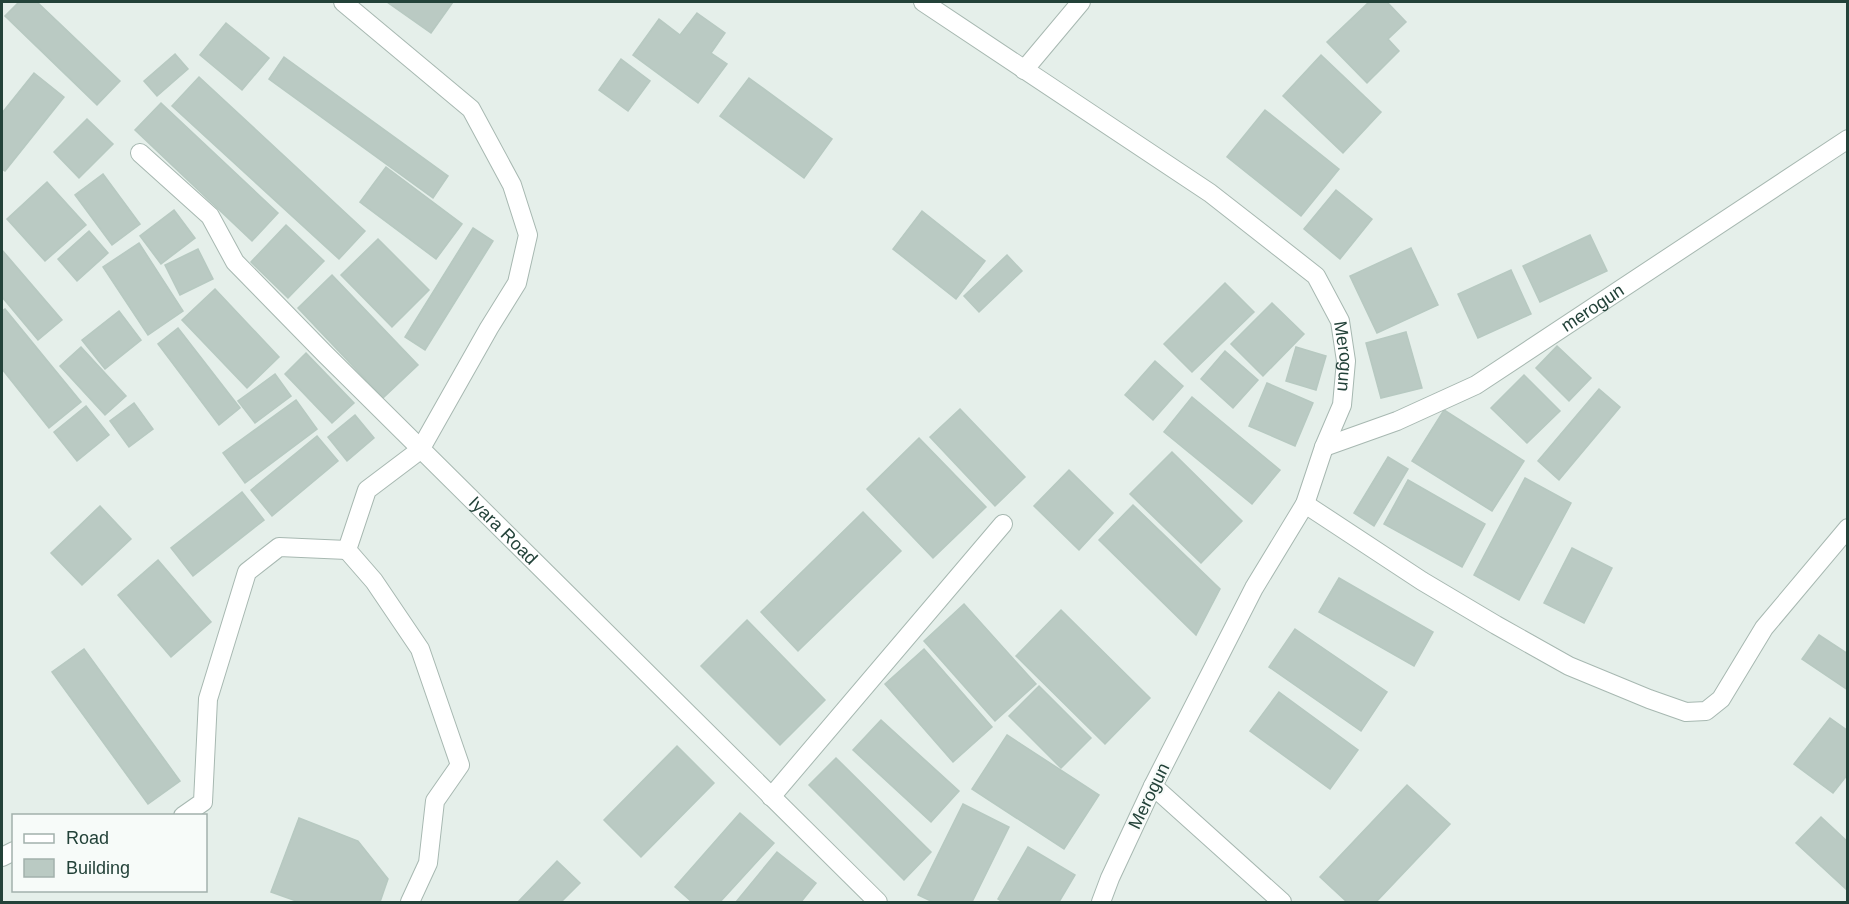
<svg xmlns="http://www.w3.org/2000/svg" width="1849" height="904" viewBox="0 0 1849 904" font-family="Arial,sans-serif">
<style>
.building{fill:#bacac3;stroke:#b7c9c1;stroke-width:1.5}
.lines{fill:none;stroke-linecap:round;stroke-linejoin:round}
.minor-casing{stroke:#a7b8b1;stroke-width:20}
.minor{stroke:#fff;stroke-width:18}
.labels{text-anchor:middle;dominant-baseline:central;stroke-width:4.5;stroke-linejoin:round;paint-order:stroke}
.street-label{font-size:18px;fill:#234239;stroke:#f7fbf9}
</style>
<rect width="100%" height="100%" fill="#e5efea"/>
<g class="building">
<polygon points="19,2 37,2 120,81 97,105 5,16"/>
<polygon points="387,2 453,2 431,33"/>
<polygon points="1369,2 1387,2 1406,22 1388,39 1399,51 1367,83 1327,42"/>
<polygon points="697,13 725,33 711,53 727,64 698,103 633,55 659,19 680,35"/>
<polygon points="226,23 269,58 242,90 200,55"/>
<polygon points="175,54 188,69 157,96 144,81"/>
<polygon points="1321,55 1381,112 1343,153 1283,96"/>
<polygon points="284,57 448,176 433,198 269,79"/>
<polygon points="621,59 650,81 628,111 599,90"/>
<polygon points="34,73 64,97 5,171 2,169 2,113"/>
<polygon points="199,77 365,231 339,259 172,106"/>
<polygon points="749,78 832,139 804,178 720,116"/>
<polygon points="161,103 278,213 252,241 135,130"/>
<polygon points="1265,110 1339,169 1301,216 1227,157"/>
<polygon points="87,119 113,144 79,178 54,152"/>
<polygon points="386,167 462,224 436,259 360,202"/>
<polygon points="103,174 140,224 112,245 75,195"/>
<polygon points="47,182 86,225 45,261 7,219"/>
<polygon points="1336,190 1372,219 1340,259 1304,229"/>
<polygon points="174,210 195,238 161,264 140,236"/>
<polygon points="922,211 985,261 956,299 893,249"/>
<polygon points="286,225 324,261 288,298 251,262"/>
<polygon points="473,228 493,241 425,350 405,337"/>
<polygon points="89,231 108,253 77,281 58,259"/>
<polygon points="1590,235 1607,271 1540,302 1523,266"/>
<polygon points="378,239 429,290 392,327 341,275"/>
<polygon points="139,243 183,311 148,335 103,267"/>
<polygon points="1411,248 1438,305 1377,333 1350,276"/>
<polygon points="198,249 213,279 180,295 165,265"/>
<polygon points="2,250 62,320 38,340 2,297"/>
<polygon points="1007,255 1022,271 979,312 964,296"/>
<polygon points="1511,270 1531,314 1478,338 1458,294"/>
<polygon points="332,275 418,365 383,398 298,308"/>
<polygon points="1225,283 1254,312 1192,372 1164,344"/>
<polygon points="215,289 279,357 247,388 182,320"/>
<polygon points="1272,303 1304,334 1263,376 1231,344"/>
<polygon points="5,309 81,402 49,428 2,369 2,311"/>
<polygon points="119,311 141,340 105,369 82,340"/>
<polygon points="178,328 240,408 219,425 158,344"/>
<polygon points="1406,332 1422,388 1381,398 1366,343"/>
<polygon points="1557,346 1591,378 1569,401 1536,368"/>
<polygon points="81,347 126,396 105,415 60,366"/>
<polygon points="1296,347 1326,356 1316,390 1286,381"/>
<polygon points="1225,351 1258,380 1233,408 1201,379"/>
<polygon points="306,353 354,403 332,423 285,374"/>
<polygon points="1155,361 1183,386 1153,420 1125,395"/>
<polygon points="275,374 291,396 255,423 238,401"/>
<polygon points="1524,375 1560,411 1527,443 1491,408"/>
<polygon points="1267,383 1313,403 1295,446 1249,426"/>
<polygon points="1599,389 1620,407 1559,480 1538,461"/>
<polygon points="1192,397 1280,470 1252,504 1164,432"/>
<polygon points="296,400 317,429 245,483 223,453"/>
<polygon points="134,403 153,429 129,447 110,421"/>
<polygon points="86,406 109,435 77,461 54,432"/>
<polygon points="960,409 1025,477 995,506 930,437"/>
<polygon points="1444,410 1524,461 1492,511 1412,461"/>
<polygon points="355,415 374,438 347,461 328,437"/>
<polygon points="317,436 338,461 272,516 251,490"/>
<polygon points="919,438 986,507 933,558 867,489"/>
<polygon points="1172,452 1242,521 1201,563 1130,494"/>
<polygon points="1388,457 1408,469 1374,526 1354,513"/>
<polygon points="1069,470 1113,513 1079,550 1034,506"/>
<polygon points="1525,478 1571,503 1519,600 1474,575"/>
<polygon points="1408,480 1485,524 1462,567 1384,524"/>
<polygon points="242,492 264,520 193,576 171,548"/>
<polygon points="1133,505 1220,589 1196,635 1099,540"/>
<polygon points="100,506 131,539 82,585 51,553"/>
<polygon points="863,512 901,551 798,651 761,612"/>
<polygon points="1572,548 1612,568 1584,623 1544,603"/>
<polygon points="158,560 211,622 171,657 118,595"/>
<polygon points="1339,578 1433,632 1414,666 1319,612"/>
<polygon points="964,604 1036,684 995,721 924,641"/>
<polygon points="1061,610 1150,698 1105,744 1016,656"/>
<polygon points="747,620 825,700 780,745 701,666"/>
<polygon points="1295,629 1387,692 1361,731 1269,667"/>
<polygon points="1819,635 1848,654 1848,690 1802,659"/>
<polygon points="84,649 180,781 148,804 52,672"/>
<polygon points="924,649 992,727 953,762 885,684"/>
<polygon points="1039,686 1091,738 1061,768 1009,716"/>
<polygon points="1279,692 1358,750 1330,789 1250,731"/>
<polygon points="1830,718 1848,731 1848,774 1833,793 1794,764"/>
<polygon points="881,720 959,791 931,822 853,750"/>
<polygon points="1007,735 1099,795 1064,849 972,789"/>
<polygon points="677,746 714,783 641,857 604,820"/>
<polygon points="836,758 931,852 904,880 809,785"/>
<polygon points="1407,785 1450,824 1376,902 1347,902 1320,877"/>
<polygon points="963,804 1009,827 972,902 933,902 918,895"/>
<polygon points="740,813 774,843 720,902 692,902 675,887"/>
<polygon points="1821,817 1848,842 1848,888 1846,889 1796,843"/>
<polygon points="299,818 358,841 388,879 380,902 299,902 271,892"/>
<polygon points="1028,847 1075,875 1059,902 1003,902 998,899"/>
<polygon points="777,852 816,883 801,902 736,902"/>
<polygon points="557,861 580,883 561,902 518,902"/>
</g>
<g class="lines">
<defs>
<g id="minor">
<polyline points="343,2 471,109 512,185 528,235 517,283 489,328 420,450 367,490 347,550 374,581 420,649 460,765 435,801 428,863 410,902"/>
<path id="s1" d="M 923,2 L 1210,193 L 1316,276 L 1340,321 L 1346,361 L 1342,405 L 1324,447 L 1305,504 L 1254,588 L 1153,786 L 1110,878 L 1101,902"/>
<polyline points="1024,70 1081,2"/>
<path id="s2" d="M 140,153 L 210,216 L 235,262 L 325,354 L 878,902"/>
<path id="s3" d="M 1324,447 L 1397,421 L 1476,385 L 1848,139"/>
<polyline points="1305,504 1422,581 1496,625 1569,666 1649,699 1686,712 1706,711 1721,699 1764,628 1848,528"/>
<polyline points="1153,786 1282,902"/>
<polyline points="771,797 1003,524"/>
<polyline points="183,816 203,802 208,699 247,572 279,547 347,550"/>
<polyline points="2,857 14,851"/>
</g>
</defs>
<use href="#minor" class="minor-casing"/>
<use href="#minor" class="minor"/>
</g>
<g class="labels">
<g class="street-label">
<text stroke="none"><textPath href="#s3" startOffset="304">merogun</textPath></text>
<text stroke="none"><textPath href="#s1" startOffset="566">Merogun</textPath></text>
<text stroke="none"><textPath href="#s2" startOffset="526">Iyara Road</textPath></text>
<text transform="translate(1149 796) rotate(-64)">Merogun</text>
</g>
</g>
<rect width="1849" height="904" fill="none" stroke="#234239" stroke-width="6"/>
<rect x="12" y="814" width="195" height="78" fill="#f7fbf9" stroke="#a2b1ac" stroke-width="1.5"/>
<rect x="24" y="834" width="30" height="9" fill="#ffffff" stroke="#a2b1ac" stroke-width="1.5"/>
<text x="66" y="844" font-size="18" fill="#234239">Road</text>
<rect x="24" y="859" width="30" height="18" fill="#bacac3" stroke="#a2b1ac" stroke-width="1.5"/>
<text x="66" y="874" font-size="18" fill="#234239">Building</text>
</svg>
